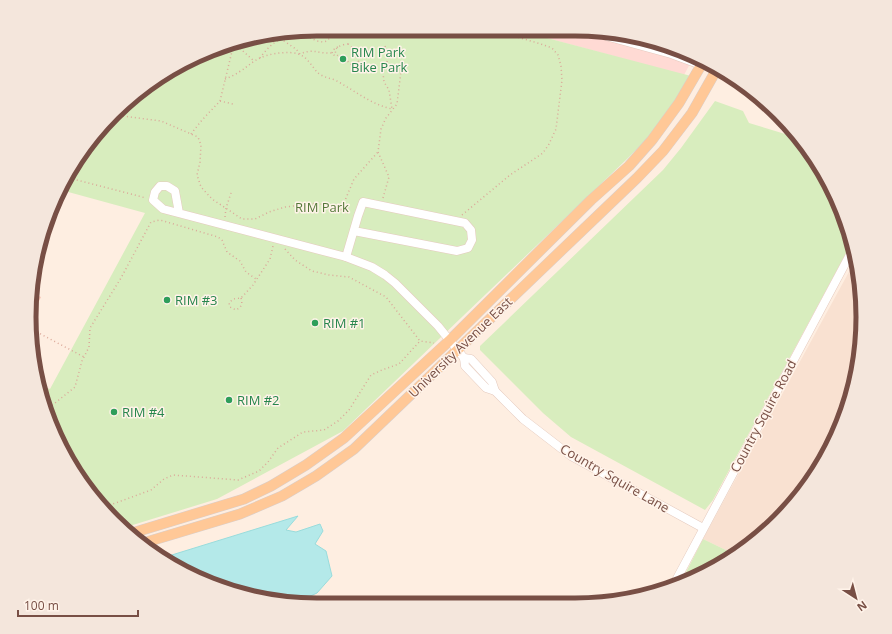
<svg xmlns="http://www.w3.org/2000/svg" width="892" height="634" viewBox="0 0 892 634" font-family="'Open Sans',sans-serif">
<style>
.residential{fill:#f9e1d1}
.commercial{fill:#ffdad4}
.green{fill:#d8edbe}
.water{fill:#b4e9e9;stroke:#99dcdc}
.building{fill:#f6c5b6}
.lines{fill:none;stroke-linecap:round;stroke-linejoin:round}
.minor-casing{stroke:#e5cabe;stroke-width:9}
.major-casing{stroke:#d9cecb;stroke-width:11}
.path{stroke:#dba899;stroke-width:1.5;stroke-dasharray:1 3;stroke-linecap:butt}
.minor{stroke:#fff;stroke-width:8}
.major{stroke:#ffc897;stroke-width:10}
.leisure-dot{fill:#2e9e5b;stroke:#fff3e9;stroke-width:1.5}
.labels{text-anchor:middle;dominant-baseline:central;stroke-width:3;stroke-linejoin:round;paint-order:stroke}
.leisure-label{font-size:13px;fill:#27864d;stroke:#fff3e9;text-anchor:start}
.park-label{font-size:13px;fill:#56793a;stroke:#fff3e9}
.street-label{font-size:13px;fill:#784f45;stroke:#fff3e9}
.rim{fill:none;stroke:#784f45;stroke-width:5}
</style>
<rect width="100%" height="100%" fill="#feeee1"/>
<polygon class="residential" points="856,259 861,279 862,336 853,391 833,444 804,492 765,533 734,554 703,539"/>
<polygon class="commercial" points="528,33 631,35 693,58 684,75"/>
<g class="green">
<polygon points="317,29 528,33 691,76 664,117 645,141 628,158 343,431 217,499 123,528 101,507 59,444 39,385 50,389 145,213 61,190 100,127 157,77 242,39"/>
<polygon points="715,101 743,111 749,123 795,137 803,143 824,173 829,183 831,198 835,197 848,224 852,242 713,500 705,510 571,437 543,413 480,350 480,346 663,170 681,148"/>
<polygon points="703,539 734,554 702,575 681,582"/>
</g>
<polygon class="water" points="298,516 286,530 296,532 320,524 323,531 315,544 326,551 332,576 317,593 293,604 243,595 190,575 162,558"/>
<polygon class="building" points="32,282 39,286 34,294 41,297 33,313"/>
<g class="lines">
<defs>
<g id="minor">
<polyline points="598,34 671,54 701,65"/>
<polyline points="179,213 175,191 167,186 160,186 155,192 153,200 163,209 346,257 372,267 385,275 395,283 438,326 464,358 465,366 486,388 495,391 523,419 571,456 703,528"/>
<polyline points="346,257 358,216 363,202 465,223 471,230 472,240 468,248 457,251 354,231"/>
<polyline points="464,358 471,359 492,382 495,391"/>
<polyline points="674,584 853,249"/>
</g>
<g id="major">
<polyline points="129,534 244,499 271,486 306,465 344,438 449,341 591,200 629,166 652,140 679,103 703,62"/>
<polyline points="140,544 240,514 282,496 316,476 354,449 637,178 663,151 692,113 718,67"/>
</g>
</defs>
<use href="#minor" class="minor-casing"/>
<use href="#major" class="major-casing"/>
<g class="path">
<polyline points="306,30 309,32 313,29"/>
<polyline points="281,34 281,39"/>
<polyline points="261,36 265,39 279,39"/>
<polyline points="283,39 304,35 317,41 323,42 327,41 337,29"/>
<polyline points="234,43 254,61"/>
<path d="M 348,44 C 354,47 357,57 359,63 L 357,66 C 351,66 350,63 346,60 C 343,58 339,57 337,55 C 331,48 343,44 348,44 Z"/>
<polyline points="332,53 333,50 339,46"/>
<path d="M 260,58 C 265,51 273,42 281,39 L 296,49 L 300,54 C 314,48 318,54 332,53 L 335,56 L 337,56"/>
<path d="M 225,79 C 230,77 235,75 239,72 C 249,66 253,60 265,56 C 275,53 289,51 298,54 C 307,56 312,67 318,73 C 323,77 329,78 335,80 C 354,90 370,104 392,109 L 389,90 L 384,82 L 383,73 L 389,56 L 385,46"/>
<polyline points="220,101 234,43"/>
<polyline points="115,115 161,121 198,137 201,145 200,162 197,175 201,187 212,199 242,219 255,219 269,212 285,207 318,203 351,214"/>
<polyline points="191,134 202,120 220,101 233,104"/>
<polyline points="69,178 146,198"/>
<polyline points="383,198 389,177 378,152 381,129 386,118 397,104 402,63"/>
<polyline points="341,210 354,179 378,152"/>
<polyline points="462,215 510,175 543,153 549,144 556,129 562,80 561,66 558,55 552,48 541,44 500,32"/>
<polyline points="225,217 226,208 232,190"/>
<polyline points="285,249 295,260 312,271 329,275 349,277 386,297 420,341 434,343"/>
<path d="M 241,298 C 243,305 241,307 236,310 L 230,307 L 229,303 L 233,299 L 241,298 L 253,285 L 270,259 L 273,246"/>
<polyline points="33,330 84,357"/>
<polyline points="48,412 50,407 75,387 82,361 89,347 90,328 121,278 151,222 160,220 218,237 222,240 227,252 240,261 246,272 256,279"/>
<polyline points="102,508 151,490 164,479 173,475 238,480 259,471 268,462 278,448 303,432 324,430 338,421 349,410 371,375 382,370 399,364 420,341"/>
</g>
<use href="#minor" class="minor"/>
<use href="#major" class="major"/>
</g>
<g class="leisure-dot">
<circle cx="343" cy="59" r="4"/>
<circle cx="167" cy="300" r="4"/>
<circle cx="315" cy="323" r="4"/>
<circle cx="229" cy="400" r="4"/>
<circle cx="114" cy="412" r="4"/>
</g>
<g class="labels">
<g class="leisure-label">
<text x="351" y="52">RIM Park<tspan x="351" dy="15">Bike Park</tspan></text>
<text x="175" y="300">RIM #3</text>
<text x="323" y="323">RIM #1</text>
<text x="237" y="400">RIM #2</text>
<text x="122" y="412">RIM #4</text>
</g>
<g class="park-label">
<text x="322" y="207">RIM Park</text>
</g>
<g class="street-label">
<text transform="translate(460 347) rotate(-44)">University Avenue East</text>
<text transform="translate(763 416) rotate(-62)">Country Squire Road</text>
<text transform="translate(615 478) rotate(30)">Country Squire Lane</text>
</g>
</g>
<path d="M0 0H892V634H0ZM317 36H575A281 281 0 0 1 856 317V317A281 281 0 0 1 575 598H317A281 281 0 0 1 36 317V317A281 281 0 0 1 317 36Z" fill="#f4e6dc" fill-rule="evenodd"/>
<path class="rim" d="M317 36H575A281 281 0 0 1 856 317V317A281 281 0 0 1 575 598H317A281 281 0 0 1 36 317V317A281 281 0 0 1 317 36Z"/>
<g transform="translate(856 598) rotate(144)" stroke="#fff3e9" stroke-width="3" paint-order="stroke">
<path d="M0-3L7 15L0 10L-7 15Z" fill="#784f45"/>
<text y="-6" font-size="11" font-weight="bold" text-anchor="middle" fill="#784f45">N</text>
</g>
<path d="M18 610v6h120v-6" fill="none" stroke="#784f45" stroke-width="2"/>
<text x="24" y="610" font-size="12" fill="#784f45" stroke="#fff3e9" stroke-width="3" paint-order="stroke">100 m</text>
</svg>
